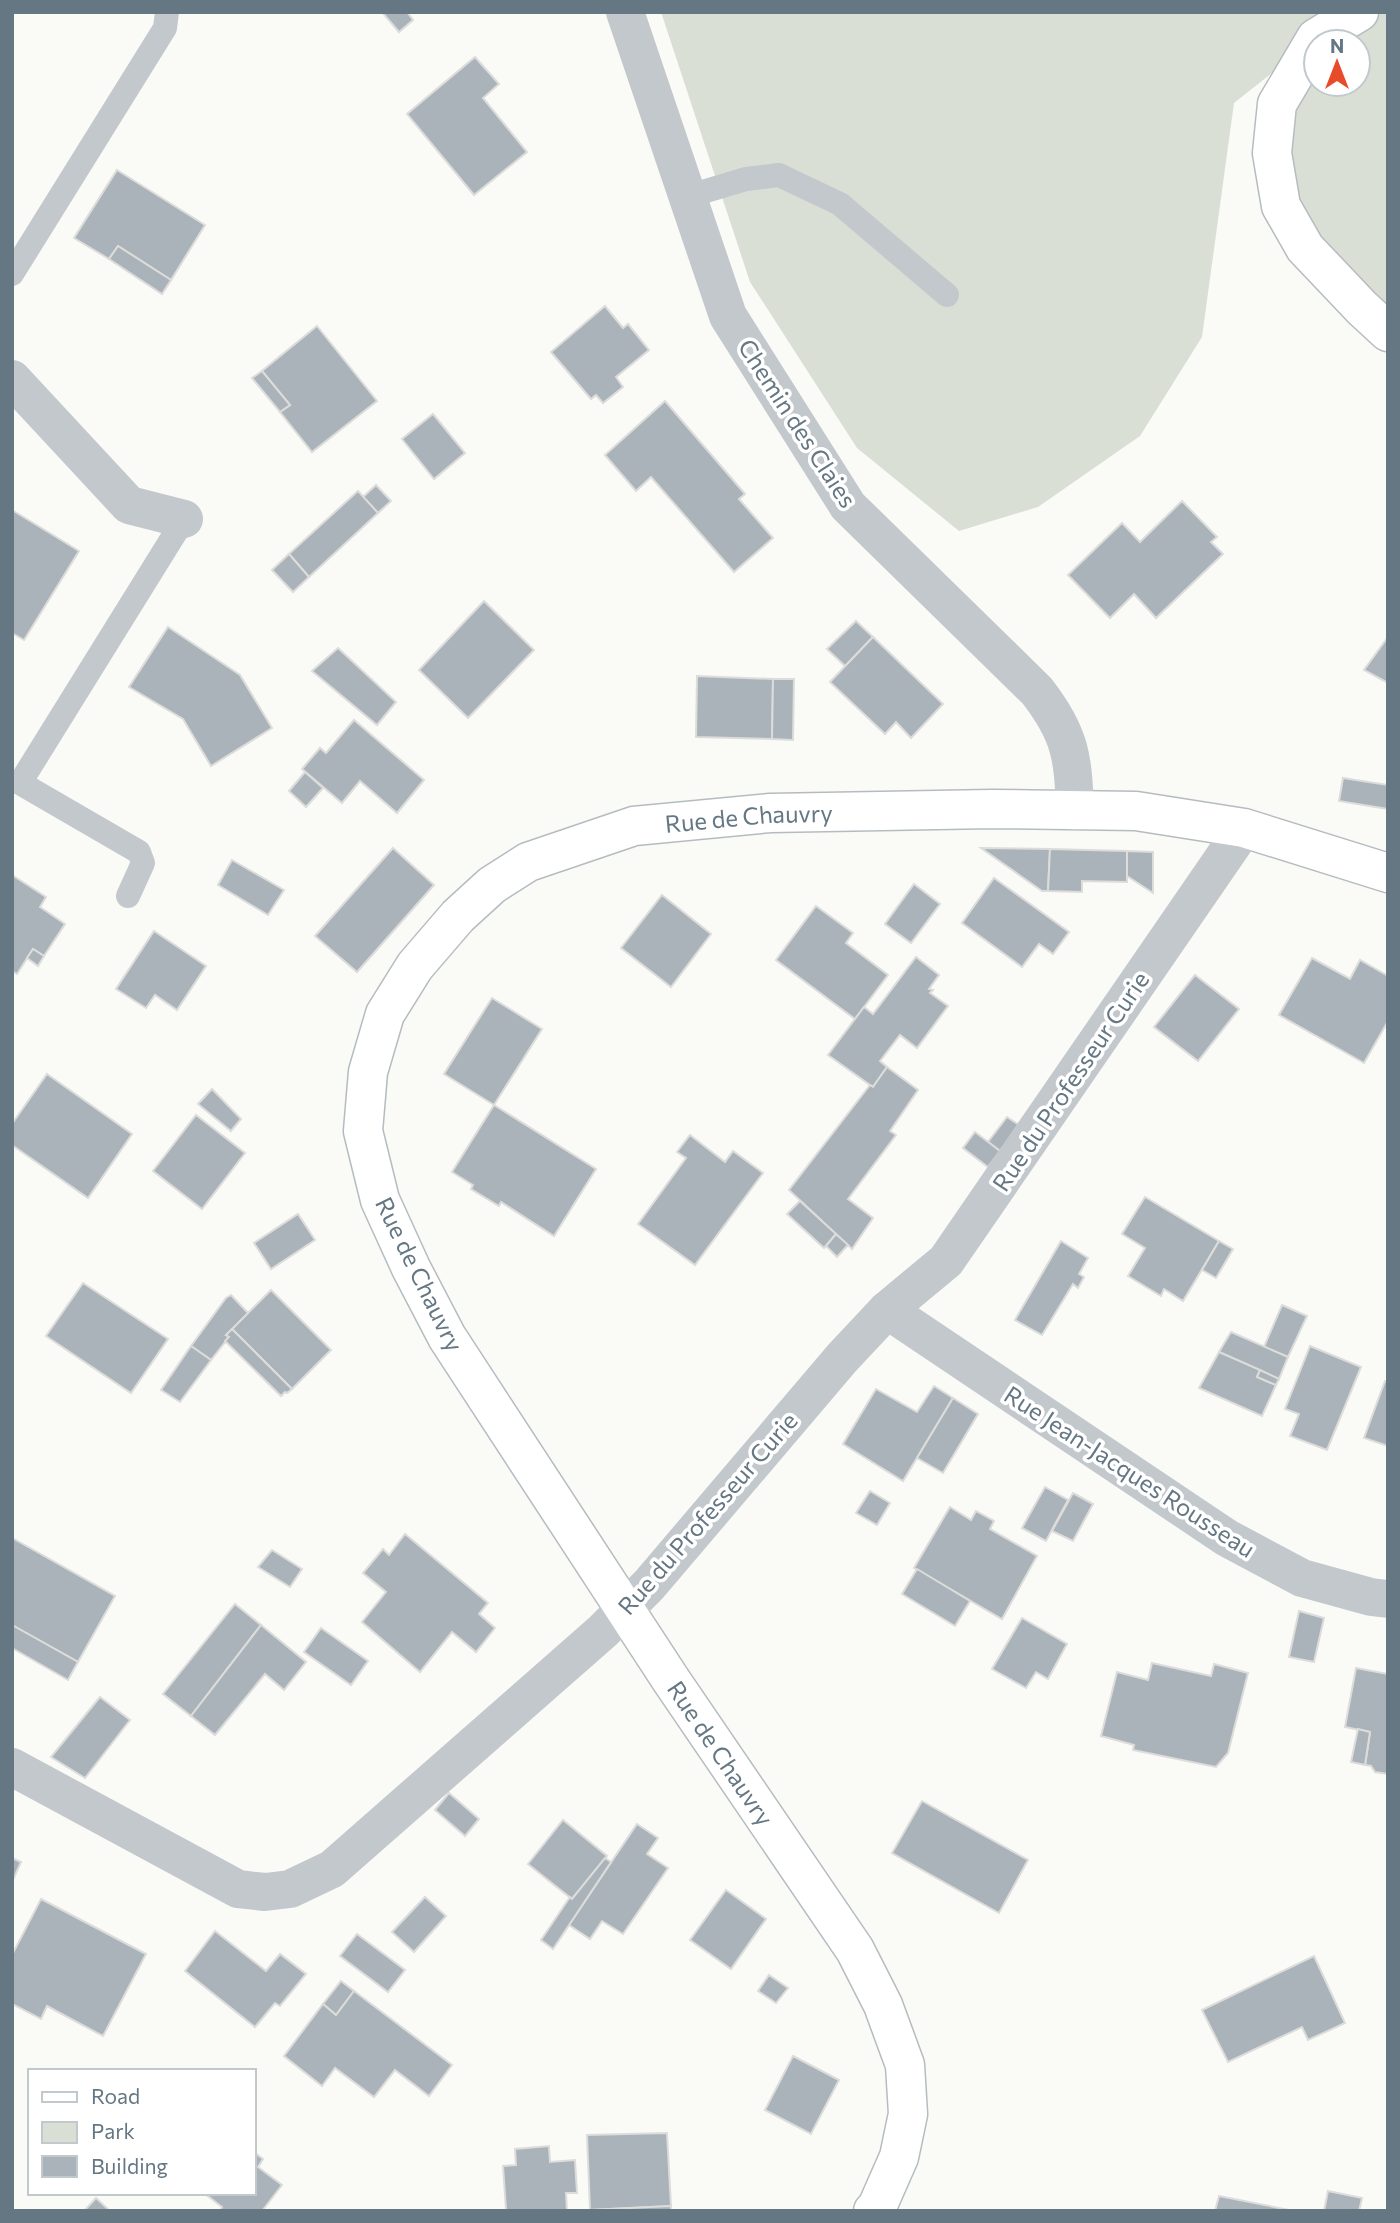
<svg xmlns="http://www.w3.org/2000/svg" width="1400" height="2223" viewBox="0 0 1400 2223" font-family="Commissioner,sans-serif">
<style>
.green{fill:#dadfd6}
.building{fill:#aab3b9;stroke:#dcdcda;stroke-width:2}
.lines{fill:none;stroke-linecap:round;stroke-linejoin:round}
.secondary-casing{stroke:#b5bcc0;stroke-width:41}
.lane{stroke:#c3c8cc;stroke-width:24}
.street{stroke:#c3c8cc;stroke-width:38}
.secondary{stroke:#fff;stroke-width:38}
.labels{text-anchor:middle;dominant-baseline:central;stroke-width:7;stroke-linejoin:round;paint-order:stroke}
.street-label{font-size:24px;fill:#647783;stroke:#fff}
</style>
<rect width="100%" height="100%" fill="#fafaf7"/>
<polygon class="green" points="661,12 1388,12 1388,332 1362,308 1272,153 1316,53 1316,84 1358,84 1358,42 1328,42 1316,38 1234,103 1202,337 1140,436 1038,507 959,531 857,448 750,282"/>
<g class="building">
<polygon points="382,12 407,12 413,20 399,32"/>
<polygon points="475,57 499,84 483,98 527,152 474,195 407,114"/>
<polygon points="117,170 205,225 171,280 118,246 109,259 74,238"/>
<polygon points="118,246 171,280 162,294 109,259"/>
<polygon points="605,306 623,328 628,324 649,350 616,377 623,387 603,403 596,395 591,399 551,352"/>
<polygon points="317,326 377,401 312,452 280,412 290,405 262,371"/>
<polygon points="262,371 290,405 280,412 252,378"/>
<polygon points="665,401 745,494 739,499 773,538 734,572 651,477 636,491 605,455"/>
<polygon points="433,414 465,453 434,479 402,439"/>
<polygon points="376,485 391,501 378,513 363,497"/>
<polygon points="358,491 378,513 309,577 289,554"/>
<polygon points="1182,501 1217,537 1211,542 1223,554 1156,618 1134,594 1110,618 1068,575 1122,523 1140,542"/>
<polygon points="12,510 79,551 24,640 12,633"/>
<polygon points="289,554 309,577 293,592 272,570"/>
<polygon points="484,601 534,650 468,718 419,670"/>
<polygon points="856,621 873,637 845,666 827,649"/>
<polygon points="168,627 240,675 272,728 211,766 183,719 129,687"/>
<polygon points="873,637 943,704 911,738 896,722 885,734 830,682"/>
<polygon points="1388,637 1388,683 1364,670"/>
<polygon points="338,648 396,702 377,725 312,671"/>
<polygon points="697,676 773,679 772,739 696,737"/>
<polygon points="773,679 794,679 793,740 772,739"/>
<polygon points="354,720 424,780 397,813 360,781 342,803 302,769 320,748 326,753"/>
<polygon points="305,772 323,788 306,807 289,791"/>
<polygon points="1343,778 1388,785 1388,809 1339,801"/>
<polygon points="393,848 434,885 357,972 315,936"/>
<polygon points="981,848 1050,849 1048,891 1042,891"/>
<polygon points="1050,849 1127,851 1127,882 1082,881 1082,892 1048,891"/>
<polygon points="1127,851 1153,852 1153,893 1127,876"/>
<polygon points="232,860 284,890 268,915 218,885"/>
<polygon points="12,875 46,897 40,907 65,924 44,956 33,949 17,974 12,971"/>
<polygon points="994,878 1069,932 1053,954 1039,944 1022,967 962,923"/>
<polygon points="914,884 940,904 911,943 885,924"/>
<polygon points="662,895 711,934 671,987 621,948"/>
<polygon points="816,906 853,933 846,943 888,975 855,1019 776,960"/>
<polygon points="154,931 206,966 177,1010 155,995 146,1008 116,989"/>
<polygon points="33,949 44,956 38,966 27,958"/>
<polygon points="916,957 939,975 929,989 933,990 930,993 948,1006 917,1048 900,1035 880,1061 887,1067 873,1087 828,1055 864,1007 873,1014"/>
<polygon points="1312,958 1350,979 1360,960 1388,976 1388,1021 1364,1063 1279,1015"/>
<polygon points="1195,975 1239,1009 1198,1061 1154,1027"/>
<polygon points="492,998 542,1029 494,1105 444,1074"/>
<polygon points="887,1067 918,1090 890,1131 896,1135 848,1199 873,1218 852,1249 789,1190 870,1085 873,1087"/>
<polygon points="47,1074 132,1134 88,1198 12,1145 12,1124"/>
<polygon points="212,1089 241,1119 231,1131 198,1104"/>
<polygon points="494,1105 596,1169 554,1236 501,1202 499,1206 471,1189 473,1185 452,1172"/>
<polygon points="196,1115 245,1153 202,1209 153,1171"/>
<polygon points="1007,1117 1019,1125 1000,1151 988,1142"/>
<polygon points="975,1132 1000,1151 988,1167 963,1148"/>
<polygon points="690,1135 725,1162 733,1151 763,1173 695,1265 638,1224 686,1158 677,1152"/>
<polygon points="1145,1197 1219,1241 1183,1301 1164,1289 1161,1296 1128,1276 1145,1248 1122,1234"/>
<polygon points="800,1201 836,1234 824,1248 787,1214"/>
<polygon points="298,1214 315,1240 271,1269 254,1243"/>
<polygon points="836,1234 848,1245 837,1257 826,1246"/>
<polygon points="1061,1241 1088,1258 1079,1274 1084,1277 1078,1288 1073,1284 1042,1335 1015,1320"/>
<polygon points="1219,1241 1233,1249 1216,1278 1202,1270"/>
<polygon points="83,1283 168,1339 131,1393 46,1336"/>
<polygon points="271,1290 331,1350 292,1389 232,1329"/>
<polygon points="231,1295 248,1313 226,1335 229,1337 211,1360 191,1346 226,1298"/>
<polygon points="1282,1305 1307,1316 1288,1357 1264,1347"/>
<polygon points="232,1329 292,1389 287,1393 285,1392 281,1396 225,1341 229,1337 226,1335"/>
<polygon points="1231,1332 1288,1357 1279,1379 1219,1352"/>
<polygon points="191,1346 211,1360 180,1402 161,1390"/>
<polygon points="1310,1346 1361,1367 1327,1450 1290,1436 1299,1414 1285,1409"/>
<polygon points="1219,1352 1260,1370 1257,1377 1276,1385 1262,1416 1199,1388"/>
<polygon points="1260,1370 1279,1379 1276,1385 1257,1377"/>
<polygon points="1385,1381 1388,1382 1388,1446 1364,1438"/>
<polygon points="934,1386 953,1398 903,1481 843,1444 876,1389 917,1412"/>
<polygon points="953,1398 978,1414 943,1473 917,1458"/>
<polygon points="1045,1487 1068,1500 1046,1541 1022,1528"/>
<polygon points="870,1491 890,1503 877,1525 856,1513"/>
<polygon points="1073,1493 1093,1504 1073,1541 1052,1531"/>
<polygon points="950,1507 971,1520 976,1511 994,1521 990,1529 1037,1556 1002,1619 914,1568"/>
<polygon points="405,1534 488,1603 479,1614 495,1628 476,1652 452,1632 420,1672 362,1622 386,1592 363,1573 383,1549 389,1555"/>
<polygon points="14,1539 115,1596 78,1662 12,1625 12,1542"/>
<polygon points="272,1550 302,1569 290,1587 258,1567"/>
<polygon points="917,1569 970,1601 955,1626 902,1594"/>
<polygon points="235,1604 261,1625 191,1716 163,1694"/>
<polygon points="1299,1611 1324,1618 1314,1662 1289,1657"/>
<polygon points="1022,1618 1067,1644 1048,1679 1036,1672 1026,1688 992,1669"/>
<polygon points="12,1625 78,1662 68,1680 12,1648"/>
<polygon points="261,1625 306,1662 284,1690 265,1674 215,1735 191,1716"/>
<polygon points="321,1628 368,1661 351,1685 304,1652"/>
<polygon points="1152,1663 1211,1676 1214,1664 1248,1673 1228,1753 1216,1767 1133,1750 1134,1745 1101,1736 1117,1672 1148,1680"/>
<polygon points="1356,1668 1388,1674 1388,1774 1375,1772 1371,1766 1365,1765 1370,1732 1345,1727"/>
<polygon points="100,1697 130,1720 85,1778 51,1757"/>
<polygon points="1358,1729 1370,1732 1365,1765 1351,1762"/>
<polygon points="449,1793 479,1819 465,1836 435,1810"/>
<polygon points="922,1801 1028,1860 999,1913 892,1853"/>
<polygon points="563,1820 607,1856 572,1899 528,1864"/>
<polygon points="637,1824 658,1838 647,1854 668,1868 623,1934 602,1921 590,1939 569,1925"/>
<polygon points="12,1858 21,1862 12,1882"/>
<polygon points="605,1858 611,1862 553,1949 541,1940 570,1897 572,1899"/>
<polygon points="726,1890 766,1919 731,1969 690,1940"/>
<polygon points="425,1897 446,1916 414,1952 392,1932"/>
<polygon points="41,1899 146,1954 103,2036 47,2006 41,2019 12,2004 12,1955"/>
<polygon points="215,1931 266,1971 280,1954 306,1974 280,2006 275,2003 255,2027 185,1971"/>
<polygon points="357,1934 405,1970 388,1992 340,1956"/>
<polygon points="1314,1956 1345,2023 1308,2040 1302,2027 1228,2062 1202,2010"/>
<polygon points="769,1975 788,1988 776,2003 758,1991"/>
<polygon points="341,1981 354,1991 336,2015 323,2004"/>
<polygon points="354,1991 452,2065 429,2096 395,2070 374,2097 335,2068 322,2086 284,2056 323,2004 336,2015"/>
<polygon points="793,2056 839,2080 811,2134 765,2110"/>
<polygon points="667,2133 671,2206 590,2210 587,2135"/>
<polygon points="549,2146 550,2162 575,2160 577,2193 566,2193 567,2211 506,2210 503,2166 516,2165 515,2149"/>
<polygon points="254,2152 263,2159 258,2167 282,2185 262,2211 220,2211 222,2207 204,2193 254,2193"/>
<polygon points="1328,2191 1362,2198 1359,2211 1324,2211"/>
<polygon points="1219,2196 1294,2211 1215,2211"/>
<polygon points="96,2198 110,2211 84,2211"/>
<polygon points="671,2206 671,2211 590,2211 590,2210"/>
</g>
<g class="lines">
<defs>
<g id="secondary">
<polyline points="1359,12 1316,38 1277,104 1272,153 1281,206 1305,248 1362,308 1388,332"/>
<path id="s1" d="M 873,2211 L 877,2207 L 899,2157 L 908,2114 L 905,2065 L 883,2005 L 855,1950 L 671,1680 L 447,1337 L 411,1268 L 380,1200 L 363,1131 L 368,1072 L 385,1014 L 415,966 L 458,916 L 492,885 L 528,862 L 634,826 L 770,813 L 992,809 L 1136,811 L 1244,828 L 1388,873"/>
</g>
</defs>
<use href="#secondary" class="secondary-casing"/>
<g class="lane">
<polyline points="689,196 746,179 779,175 840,204 947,295"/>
<polyline points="12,274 165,28 167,12"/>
<polyline points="128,896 143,863 139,852 20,783 184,519"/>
</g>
<g class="street">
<path d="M 625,12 L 728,316 L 848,506 L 1037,691 C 1071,735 1073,757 1075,811"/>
<polyline points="12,379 129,505 184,519"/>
<polyline points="887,1310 1227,1538 1302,1578 1371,1597 1388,1599"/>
<polyline points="12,1767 238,1889 265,1892 290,1889 332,1869 603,1631 649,1585 842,1358 887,1310 946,1261 1244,828"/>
</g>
<use href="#secondary" class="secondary"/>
</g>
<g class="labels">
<g class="street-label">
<text transform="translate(798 423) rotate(57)">Chemin des Claies</text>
<text stroke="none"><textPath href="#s1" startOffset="1797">Rue de Chauvry</textPath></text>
<text transform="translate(1070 1081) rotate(-56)">Rue du Professeur Curie</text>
<text transform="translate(420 1274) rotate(64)">Rue de Chauvry</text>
<text transform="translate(1130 1471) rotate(33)">Rue Jean-Jacques Rousseau</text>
<text transform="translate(707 1513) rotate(-49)">Rue du Professeur Curie</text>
<text transform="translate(721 1753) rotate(56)">Rue de Chauvry</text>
</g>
</g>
<rect width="1400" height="2223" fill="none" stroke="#647783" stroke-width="28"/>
<rect x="28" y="2069" width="228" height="126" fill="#ffffff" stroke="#c1c9cd" stroke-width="2"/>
<rect x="42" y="2092" width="35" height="10" fill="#ffffff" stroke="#c1c9cd" stroke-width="2"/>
<text x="91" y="2104" font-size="21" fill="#647783">Road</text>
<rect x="42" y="2122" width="35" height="21" fill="#dadfd6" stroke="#c1c9cd" stroke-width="2"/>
<text x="91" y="2139" font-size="21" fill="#647783">Park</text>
<rect x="42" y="2156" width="35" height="21" fill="#aab3b9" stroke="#c1c9cd" stroke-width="2"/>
<text x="91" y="2174" font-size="21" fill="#647783">Building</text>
<g transform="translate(1337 63)"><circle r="33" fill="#ffffff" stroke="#c1c9cd" stroke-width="2"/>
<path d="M0-5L12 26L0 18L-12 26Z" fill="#e84b29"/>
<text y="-10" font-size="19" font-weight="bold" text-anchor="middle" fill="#647783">N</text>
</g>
</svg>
